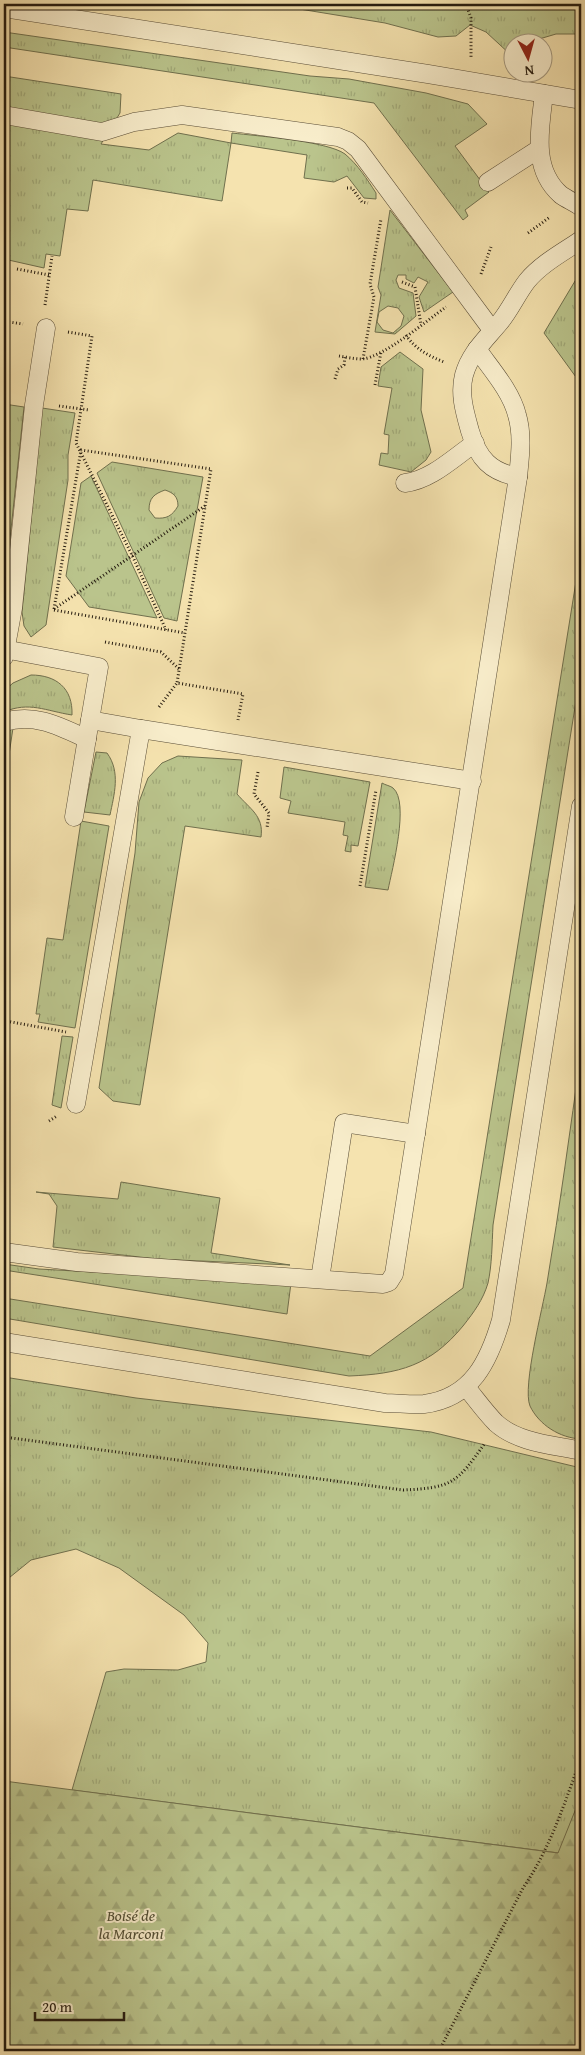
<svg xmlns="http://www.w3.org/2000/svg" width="585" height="2055" viewBox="0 0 585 2055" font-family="'Gentium Book Plus',serif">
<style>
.grass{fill:url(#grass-tufts);stroke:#70704e;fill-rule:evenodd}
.forest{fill:url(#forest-firs);stroke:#70704e}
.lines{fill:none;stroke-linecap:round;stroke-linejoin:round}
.service-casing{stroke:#594d37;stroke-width:19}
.path{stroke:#251b0f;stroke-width:3;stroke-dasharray:1 2.5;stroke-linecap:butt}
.service{stroke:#f8edcb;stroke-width:18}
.labels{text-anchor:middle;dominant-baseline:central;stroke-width:4;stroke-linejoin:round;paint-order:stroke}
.park-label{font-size:16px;font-style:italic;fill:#524e34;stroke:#f8edcb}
</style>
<defs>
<pattern id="grass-tufts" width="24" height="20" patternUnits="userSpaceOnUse" patternTransform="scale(1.25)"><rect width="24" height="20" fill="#bac48c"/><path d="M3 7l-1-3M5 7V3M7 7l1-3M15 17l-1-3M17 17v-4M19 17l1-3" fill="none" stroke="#a0a878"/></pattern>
<pattern id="forest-firs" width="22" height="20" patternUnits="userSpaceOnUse" patternTransform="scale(1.25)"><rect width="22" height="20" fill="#bac48c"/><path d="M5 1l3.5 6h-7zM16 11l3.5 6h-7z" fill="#a0a878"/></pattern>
</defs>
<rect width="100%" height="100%" fill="#f5e3af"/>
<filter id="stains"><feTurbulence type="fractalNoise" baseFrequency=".004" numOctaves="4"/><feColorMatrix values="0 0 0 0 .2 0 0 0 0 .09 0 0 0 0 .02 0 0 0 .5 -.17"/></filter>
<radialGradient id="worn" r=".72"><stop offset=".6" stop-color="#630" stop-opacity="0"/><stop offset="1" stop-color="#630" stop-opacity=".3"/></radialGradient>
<g class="grass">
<polygon points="269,4 581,4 581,34 556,34 529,42 512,42 512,56 486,32 470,25 456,36 438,37 385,23"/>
<polygon points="4,32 310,76 349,79 426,93 468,104 487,124 455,146 489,192 465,210 468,216 463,220 374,103 4,47"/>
<path d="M 4,76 L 121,94 L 120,113 L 101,144 L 149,150 L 178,133 L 231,143 L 232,133 C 257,136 327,141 345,154 C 358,165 367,179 376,193 L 376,199 L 364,198 L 347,176 L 334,182 L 304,178 L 307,155 L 231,143 L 222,201 L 93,180 L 88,211 L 67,209 L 60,256 L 46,254 L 44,268 L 4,259 Z"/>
<path d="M 390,210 L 453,292 L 424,312 L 419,297 L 428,282 L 418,277 L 414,283 L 406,279 L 406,275 L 398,275 L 396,280 L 399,288 L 413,293 L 416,316 L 395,334 L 375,332 L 381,295 L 378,287 ZM 388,306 L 398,308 L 404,316 L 401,326 L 393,333 L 383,330 L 377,322 L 379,312 Z"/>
<polygon points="581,271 581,384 544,333"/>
<polygon points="400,352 423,369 421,410 431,452 426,460 411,472 379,465 381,453 388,454 389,435 384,434 392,388 378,386 381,367"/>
<polygon points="4,404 24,407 4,595"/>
<polygon points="42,408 75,413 68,455 68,480 46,625 31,637 24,626 22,612"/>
<path d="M 112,462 L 203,477 L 177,621 L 164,618 L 97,473 ZM 165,490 C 174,493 178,497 178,506 C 172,516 167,519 155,518 L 149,510 C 149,498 154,494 165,490 Z"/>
<polygon points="91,476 157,618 89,607 66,576 81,483"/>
<path d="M 581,550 L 581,669 L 493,1225 C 492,1244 492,1265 488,1283 C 483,1300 474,1312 463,1326 C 430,1366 399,1374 349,1376 L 4,1318 L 4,1298 L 370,1356 L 463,1288 Z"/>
<path d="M 31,675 C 56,675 73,688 72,715 C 46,711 29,701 4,712 L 4,691 L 13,683 Z"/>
<polygon points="13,728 4,788 4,734"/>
<path d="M 96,752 L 107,753 C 121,772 114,795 110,815 L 84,812 Z"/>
<path d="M 178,756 L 242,760 L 237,794 C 250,809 264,816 261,837 L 185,826 L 140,1105 L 113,1101 L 99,1088 L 135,853 L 139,802 L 148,778 L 162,763 Z"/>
<polygon points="284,767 370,782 358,846 351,845 351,852 345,851 348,836 343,835 345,822 288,813 291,801 280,798"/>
<path d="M 382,783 C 385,785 391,786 393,788 C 410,802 392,870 388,890 L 365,887 Z"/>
<polygon points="81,821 109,826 75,1028 38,1022 40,1014 36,1014 47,938 63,940"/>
<polygon points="62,1036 73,1037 61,1108 52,1105"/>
<path d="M 581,1053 L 581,1439 C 560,1438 539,1425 530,1406 C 522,1387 543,1307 547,1283 C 560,1206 570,1130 581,1053 Z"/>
<polygon points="121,1182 220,1198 211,1253 290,1265 157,1259 53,1247 57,1206 49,1194 36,1192 118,1199"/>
<polygon points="4,1264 39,1269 291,1283 287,1314 4,1270"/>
<polygon points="4,1377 136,1398 431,1432 581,1468 581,1796 559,1853 72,1790 106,1672 124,1669 178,1670 206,1662 208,1643 184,1615 119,1568 76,1549 31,1560 4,1582"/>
</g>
<polygon class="forest" points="4,1781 558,1853 581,1796 581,2051 4,2051"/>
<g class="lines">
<defs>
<g id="service">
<polyline points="4,8 428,74 581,100"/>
<path d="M 544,94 C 540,128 531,169 561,195 C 567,199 575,203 581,207"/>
<polyline points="4,115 102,132 134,122 182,115 338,137 348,141 358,149 492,330"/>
<polyline points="488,182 539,149"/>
<path d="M 518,477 C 491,472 478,459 470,431 C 465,413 459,394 464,375 C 470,353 486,339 500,322 C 510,310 517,294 527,281 C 541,264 563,252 581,240"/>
<path d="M 405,483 C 431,480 453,458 475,443"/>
<polyline points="4,649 99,667 90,720"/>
<polyline points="4,657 13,608 34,405 46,328"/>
<path d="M 4,722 C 35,713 59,726 87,739"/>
<polyline points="74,817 90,720 141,729"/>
<polyline points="76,1104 141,729 472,781"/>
<path d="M 4,1252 L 77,1262 L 383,1284 L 389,1282 L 394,1274 L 518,477 C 520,457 523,435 517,415 C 511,391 491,369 477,349"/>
<polyline points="320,1279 344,1123 416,1134"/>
<path d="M 4,1342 L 385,1403 C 398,1403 411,1405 424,1404 C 472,1398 489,1361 501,1320 L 581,806"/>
<path d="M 466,1387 C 476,1399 485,1412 496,1423 C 518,1443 554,1445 581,1451"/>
</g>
</defs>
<use href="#service" class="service-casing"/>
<g class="path">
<polyline points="466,4 471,18 471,58"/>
<polyline points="347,188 352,188 362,202 368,203"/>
<polyline points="528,233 550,217"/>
<polyline points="17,269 49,275"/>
<polyline points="481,274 491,247"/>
<polyline points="402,282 415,287 421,325"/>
<polyline points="45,305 52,256"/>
<polyline points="9,322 23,324"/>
<polyline points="68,332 92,336 76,443 132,555 166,630"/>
<path d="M 406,335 C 415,349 429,356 444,362"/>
<path d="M 339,356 C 346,357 354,359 362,359 C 384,357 426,321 446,307"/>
<polyline points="363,359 374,297 370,284 381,219"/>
<polyline points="335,379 338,369 344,365 345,357"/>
<polyline points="375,385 381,352"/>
<polyline points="59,406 89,410"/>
<polyline points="54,609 81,450 211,469 177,683 243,694 238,720"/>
<polyline points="54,609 205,506"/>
<polyline points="54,610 185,633"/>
<polyline points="105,642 161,652 179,669"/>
<polyline points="159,707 177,683"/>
<polyline points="258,772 254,794 269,813 267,828"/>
<polyline points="360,886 376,790"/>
<polyline points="4,1027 6,1021 66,1032"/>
<polyline points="49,1121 57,1116"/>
<path d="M 4,1437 L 403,1490 C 452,1488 457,1483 485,1443"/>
<path d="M 439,2051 L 523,1888 C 550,1849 565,1802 581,1758"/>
</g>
<use href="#service" class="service"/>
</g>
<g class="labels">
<g class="park-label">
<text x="131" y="1915">Boisé de<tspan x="131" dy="18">la Marconi</tspan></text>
</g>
</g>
<rect width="585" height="2055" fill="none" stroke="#f5e3af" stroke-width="20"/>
<rect x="5" y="5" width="575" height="2045" fill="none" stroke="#251b0f" stroke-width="2.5"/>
<rect x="10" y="10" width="565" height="2035" fill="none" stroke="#251b0f"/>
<g transform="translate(528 58) rotate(174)"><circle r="24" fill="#f8edcb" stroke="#a49980"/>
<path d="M0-4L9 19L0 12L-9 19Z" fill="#8f2418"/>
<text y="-8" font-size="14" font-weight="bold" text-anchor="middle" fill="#251b0f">N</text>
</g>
<path d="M35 2012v8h89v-8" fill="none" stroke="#251b0f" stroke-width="2.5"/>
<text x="42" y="2012" font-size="15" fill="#251b0f" stroke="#f8edcb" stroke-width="4" paint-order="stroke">20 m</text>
<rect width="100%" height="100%" filter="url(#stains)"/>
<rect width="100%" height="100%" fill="url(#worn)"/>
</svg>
